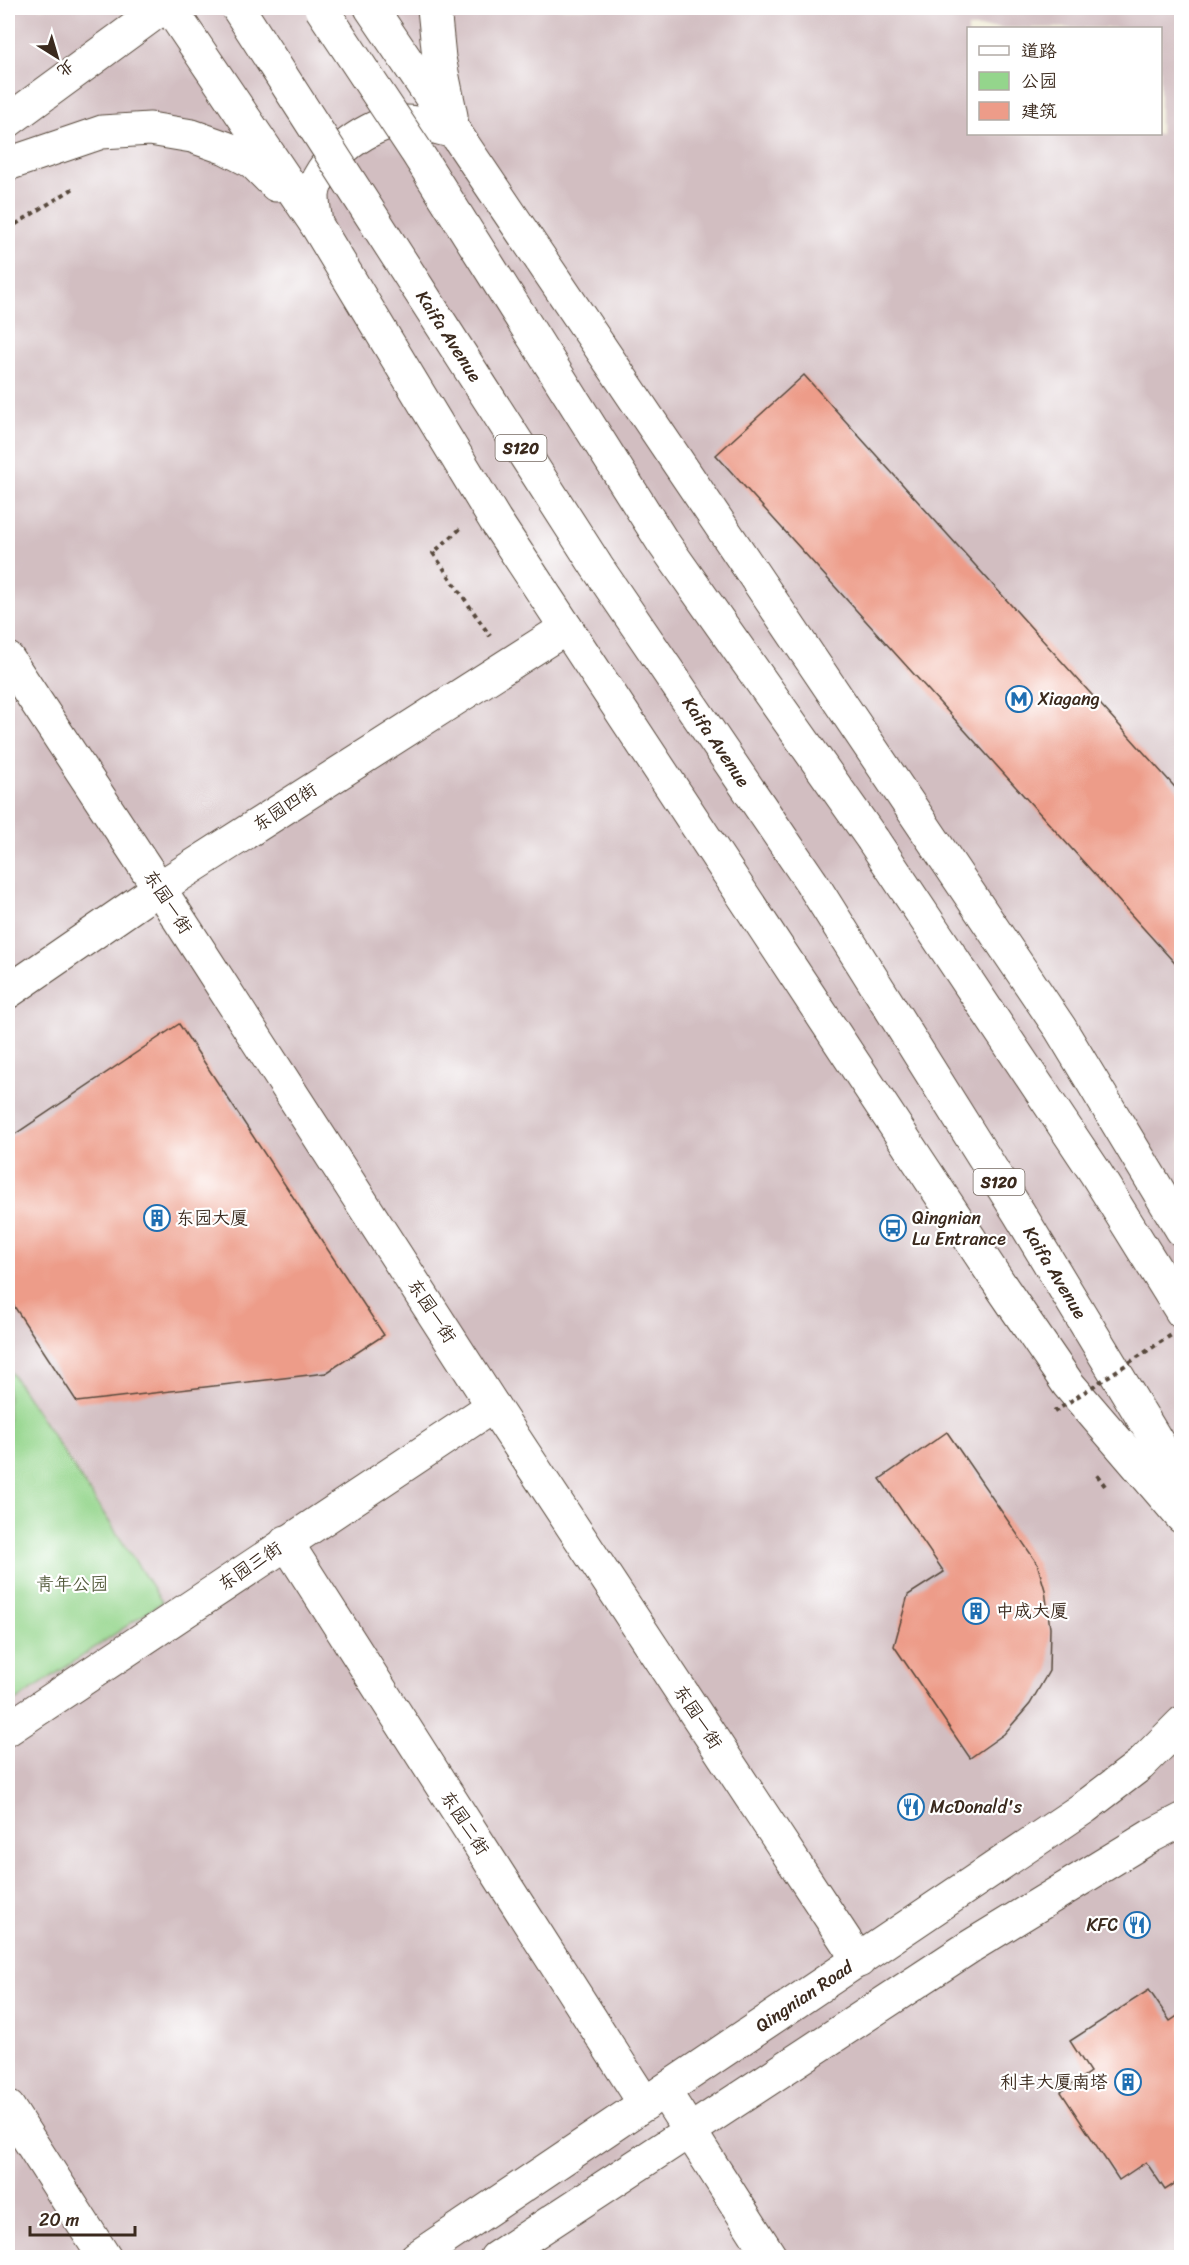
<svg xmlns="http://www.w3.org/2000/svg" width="1189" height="2265" viewBox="0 0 1189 2265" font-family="Sriracha,'LXGW WenKai TC',sans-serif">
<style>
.industrial{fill:#d2bec1;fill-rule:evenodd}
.green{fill:#94d58c;stroke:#688055;stroke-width:1.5}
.building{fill:#ed9c89}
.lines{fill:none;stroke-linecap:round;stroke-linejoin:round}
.minor-casing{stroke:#56473a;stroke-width:35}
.tertiary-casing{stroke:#56473a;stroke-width:35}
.secondary-casing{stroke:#56473a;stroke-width:35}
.primary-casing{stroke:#56473a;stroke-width:35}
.path{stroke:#56473a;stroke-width:4;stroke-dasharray:4.5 4.5;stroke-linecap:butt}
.minor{stroke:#fff;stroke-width:33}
.tertiary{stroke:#fff;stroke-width:33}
.secondary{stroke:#fff;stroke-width:33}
.primary{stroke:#fff;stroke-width:33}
.primary-bridge-casing{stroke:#56473a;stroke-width:35;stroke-linecap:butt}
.path-bridge{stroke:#56473a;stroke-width:4;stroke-dasharray:4.5 4.5;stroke-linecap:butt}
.primary-bridge{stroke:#fff;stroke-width:33}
.labels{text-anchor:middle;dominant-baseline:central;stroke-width:4.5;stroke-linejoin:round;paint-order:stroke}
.shield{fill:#fff;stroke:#766a62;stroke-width:1.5}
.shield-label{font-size:16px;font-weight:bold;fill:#3b2a1e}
.street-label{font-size:18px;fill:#3b2a1e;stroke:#fff}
.poi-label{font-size:18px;fill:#3b2a1e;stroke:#fff;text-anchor:start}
.park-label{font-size:18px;fill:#565d3f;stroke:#fff}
</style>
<rect width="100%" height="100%" fill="#fff"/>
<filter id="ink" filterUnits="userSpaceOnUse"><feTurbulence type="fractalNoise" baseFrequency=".0167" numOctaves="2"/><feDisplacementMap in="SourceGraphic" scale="12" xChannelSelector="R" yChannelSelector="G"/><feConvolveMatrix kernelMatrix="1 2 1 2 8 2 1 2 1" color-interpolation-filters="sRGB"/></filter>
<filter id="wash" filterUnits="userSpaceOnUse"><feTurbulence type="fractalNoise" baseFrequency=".008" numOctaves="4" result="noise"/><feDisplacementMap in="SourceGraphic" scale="24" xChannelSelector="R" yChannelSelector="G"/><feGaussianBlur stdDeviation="1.35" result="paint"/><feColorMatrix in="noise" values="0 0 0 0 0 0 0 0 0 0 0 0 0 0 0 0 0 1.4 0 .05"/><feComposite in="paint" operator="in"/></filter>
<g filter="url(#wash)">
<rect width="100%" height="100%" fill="#f1edd7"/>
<path class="industrial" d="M 8,8 L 1181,8 L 1181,2257 L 8,2257 ZM 968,28 L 1160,28 L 1160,134 L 968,134 Z"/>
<polygon class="green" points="8,1368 162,1602 8,1706"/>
<g id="blocks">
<g class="building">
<polygon points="804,375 1182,795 1182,971 716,455"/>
<polygon points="179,1024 384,1335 326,1373 77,1402 8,1297 8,1139"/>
<polygon points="947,1432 1037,1563 1045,1590 1050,1628 1049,1671 1030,1704 1004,1734 970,1758 894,1646 908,1595 944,1572 880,1479"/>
<polygon points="1149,1990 1170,2021 1182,2013 1182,2179 1165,2190 1146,2162 1119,2180 1061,2092 1090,2072 1070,2041"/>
</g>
</g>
</g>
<g filter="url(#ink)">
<use href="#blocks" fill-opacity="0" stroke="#56473a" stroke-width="1.5"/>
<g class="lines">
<defs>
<g id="minor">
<polyline points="8,659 159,888 493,1406 859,1961"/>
<polyline points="8,992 159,888 566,628"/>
<polyline points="286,1542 645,2104"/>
<polyline points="8,1729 493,1406"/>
<polyline points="8,2107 105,2258"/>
</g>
<polyline id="tertiary" points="664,2091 771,2258"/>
<g id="secondary">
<polyline points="8,121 162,8"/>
<path id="s1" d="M 416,2258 L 1085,1807 L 1140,1765 L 1182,1723"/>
<polyline points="496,2258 971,1946 1151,1836 1182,1820"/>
</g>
<g id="primary">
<polyline points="170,8 316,224 495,520 1003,1289 1068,1384 1182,1517"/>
<polyline points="371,8 1060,1028 1182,1230"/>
<polyline points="434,8 439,58 451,116"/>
<polyline points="8,164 102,132 150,129 192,136 226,148 253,162 276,185"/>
<path d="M 316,224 C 315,215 313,205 313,196 C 315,164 365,125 395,122 C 415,120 435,127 454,132"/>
<polyline points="873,840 1095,1172 1182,1312"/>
<path id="s2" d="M 812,883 L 1019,1213 L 1182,1483"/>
</g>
</defs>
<use href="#minor" class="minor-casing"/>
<use href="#tertiary" class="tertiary-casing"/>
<use href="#secondary" class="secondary-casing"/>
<use href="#primary" class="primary-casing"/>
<g class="path">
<polyline points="8,229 74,188"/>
<polyline points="460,529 433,553 490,636"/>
<polyline points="1097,1475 1105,1486"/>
</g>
<use href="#minor" class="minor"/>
<use href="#tertiary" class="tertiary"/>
<use href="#secondary" class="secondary"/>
<use href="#primary" class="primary"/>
<defs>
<g id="primary-bridge">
<path id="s3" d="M 238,8 L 597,567 L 812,883"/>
<polyline points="321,8 416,151 662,541 873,840"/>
</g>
</defs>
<use href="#primary-bridge" class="primary-bridge-casing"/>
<polyline class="path-bridge" points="1054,1412 1182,1328"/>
<use href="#primary-bridge" class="primary-bridge"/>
</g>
</g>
<defs>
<symbol id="metro-ring" viewBox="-11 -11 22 22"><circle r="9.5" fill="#fff" stroke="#1f6fb2" stroke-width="1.5"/><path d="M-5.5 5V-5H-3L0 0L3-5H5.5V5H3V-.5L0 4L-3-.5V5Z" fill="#1f6fb2"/></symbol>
<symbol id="building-ring" viewBox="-11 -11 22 22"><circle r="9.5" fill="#fff" stroke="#1f6fb2" stroke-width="1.5"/><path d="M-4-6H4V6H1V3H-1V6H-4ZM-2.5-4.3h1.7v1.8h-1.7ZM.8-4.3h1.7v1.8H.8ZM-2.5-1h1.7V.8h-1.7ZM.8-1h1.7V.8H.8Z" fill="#1f6fb2"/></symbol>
<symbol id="bus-ring" viewBox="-11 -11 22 22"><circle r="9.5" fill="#fff" stroke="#1f6fb2" stroke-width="1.5"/><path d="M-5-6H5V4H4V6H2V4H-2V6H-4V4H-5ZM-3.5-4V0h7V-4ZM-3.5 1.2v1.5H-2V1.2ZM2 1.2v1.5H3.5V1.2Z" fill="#1f6fb2"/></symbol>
<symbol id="restaurant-ring" viewBox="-11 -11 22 22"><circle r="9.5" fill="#fff" stroke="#1f6fb2" stroke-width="1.5"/><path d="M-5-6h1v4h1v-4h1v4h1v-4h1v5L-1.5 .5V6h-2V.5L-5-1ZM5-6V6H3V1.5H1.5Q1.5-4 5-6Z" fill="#1f6fb2"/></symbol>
</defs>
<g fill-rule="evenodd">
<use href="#metro-ring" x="1004" y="684" width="30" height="30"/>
<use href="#building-ring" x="142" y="1203" width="30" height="30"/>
<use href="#bus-ring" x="878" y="1213" width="30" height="30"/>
<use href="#building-ring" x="961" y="1596" width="30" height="30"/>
<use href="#restaurant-ring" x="896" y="1792" width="30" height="30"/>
<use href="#restaurant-ring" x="1122" y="1910" width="30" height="30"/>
<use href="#building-ring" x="1113" y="2067" width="30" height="30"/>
</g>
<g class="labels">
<g class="shield">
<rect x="495.5" y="435" width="51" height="26" rx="4.5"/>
<rect x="973.5" y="1169" width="51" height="26" rx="4.5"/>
</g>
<g class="shield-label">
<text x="521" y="448">S120</text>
<text x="999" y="1182">S120</text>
</g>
<g class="street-label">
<text stroke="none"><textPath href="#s3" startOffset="390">Kaifa Avenue</textPath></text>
<text stroke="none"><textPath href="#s3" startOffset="876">Kaifa Avenue</textPath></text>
<text transform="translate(285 807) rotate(-33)">东园四街</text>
<text transform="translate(168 902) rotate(57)">东园一街</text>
<text stroke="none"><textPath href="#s2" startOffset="459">Kaifa Avenue</textPath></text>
<text transform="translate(432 1311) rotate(57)">东园一街</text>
<text transform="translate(250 1566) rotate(-34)">东园三街</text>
<text transform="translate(698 1717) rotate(57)">东园一街</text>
<text transform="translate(465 1823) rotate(57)">东园二街</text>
<text stroke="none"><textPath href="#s1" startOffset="468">Qingnian Road</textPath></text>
</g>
<g class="poi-label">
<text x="1038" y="699">Xiagang</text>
<text x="176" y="1218">东园大厦</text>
<text x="912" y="1218">Qingnian<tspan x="912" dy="21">Lu Entrance</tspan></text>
<text x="996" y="1611">中成大厦</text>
<text x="930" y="1807">McDonald's</text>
<text x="1118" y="1925" text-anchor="end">KFC</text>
<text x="1108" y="2082" text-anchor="end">利丰大厦南塔</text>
</g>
<g class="park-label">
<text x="72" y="1584">青年公园</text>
</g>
</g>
<rect width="1189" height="2265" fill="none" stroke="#fff" stroke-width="30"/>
<rect x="967" y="27" width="195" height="108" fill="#ffffff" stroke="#b1aaa5" stroke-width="1.5"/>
<rect x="979" y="46" width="30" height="9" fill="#ffffff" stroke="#b1aaa5" stroke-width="1.5"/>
<text x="1021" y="57" font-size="18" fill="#3b2a1e">道路</text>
<rect x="979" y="72" width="30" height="18" fill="#94d58c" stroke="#b1aaa5" stroke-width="1.5"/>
<text x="1021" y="87" font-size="18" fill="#3b2a1e">公园</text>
<rect x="979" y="102" width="30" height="18" fill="#ed9c89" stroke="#b1aaa5" stroke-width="1.5"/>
<text x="1021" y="117" font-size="18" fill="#3b2a1e">建筑</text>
<g transform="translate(57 57) rotate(143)" stroke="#ffffff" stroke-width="4.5" paint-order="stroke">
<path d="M0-4.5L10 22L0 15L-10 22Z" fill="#3b2a1e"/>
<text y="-9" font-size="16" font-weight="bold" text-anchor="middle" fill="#3b2a1e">北</text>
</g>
<path d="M30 2226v9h105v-9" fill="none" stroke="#3b2a1e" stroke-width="3"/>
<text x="39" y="2226" font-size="18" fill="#3b2a1e" stroke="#ffffff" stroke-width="4.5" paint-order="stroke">20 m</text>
</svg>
